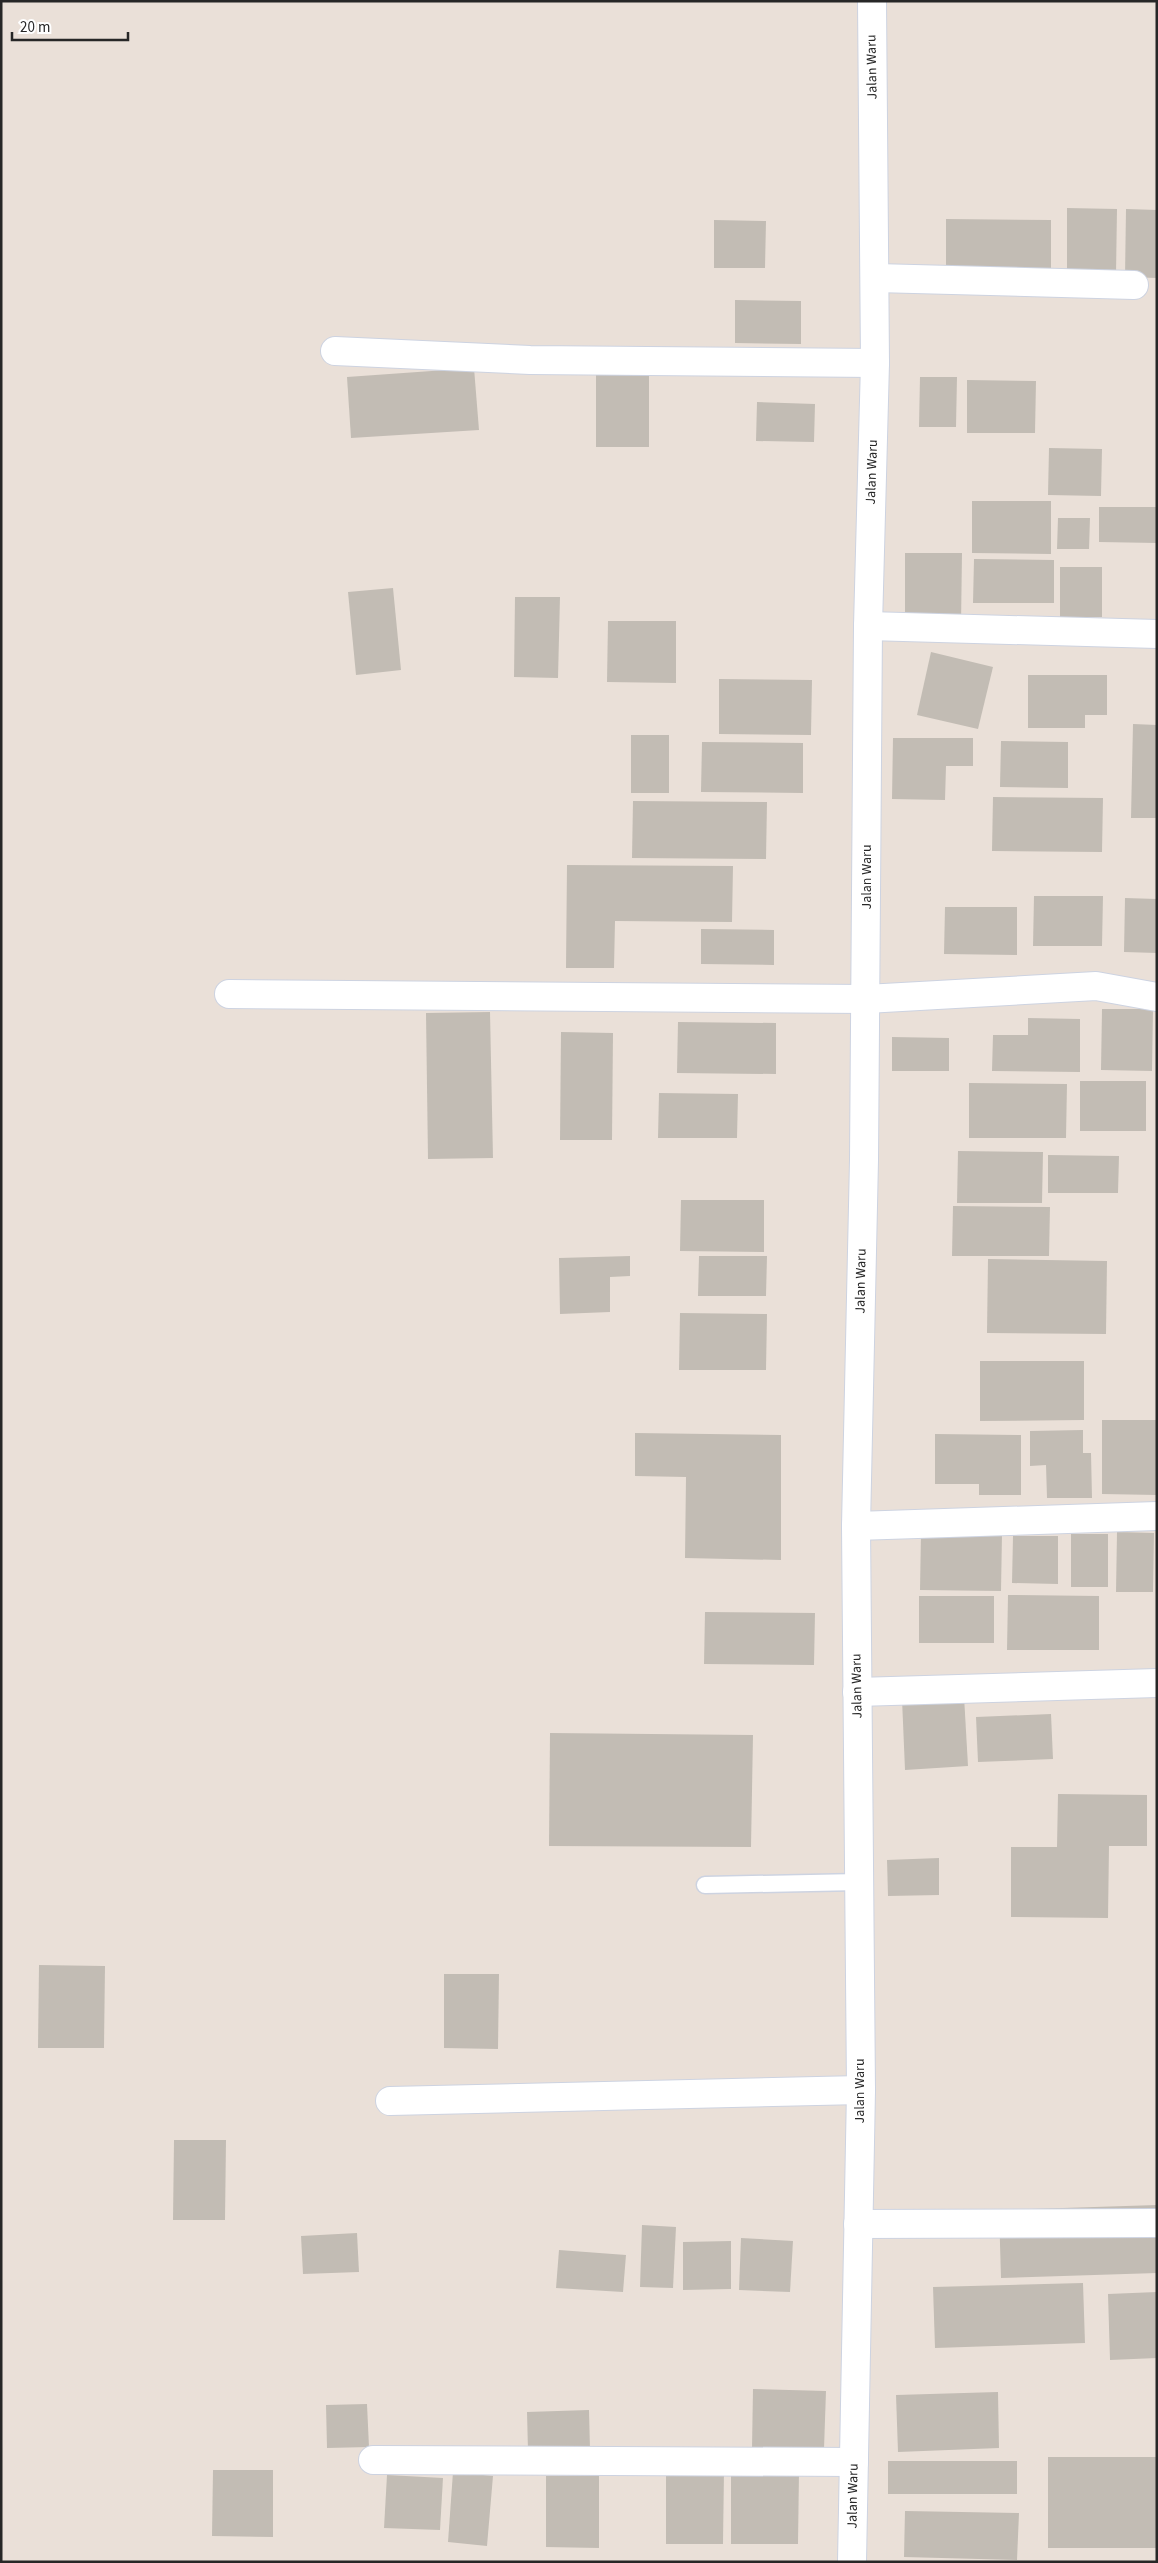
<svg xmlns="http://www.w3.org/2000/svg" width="1158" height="2563" viewBox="0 0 1158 2563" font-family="'Source Sans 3',sans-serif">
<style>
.building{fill:#c2bcb4}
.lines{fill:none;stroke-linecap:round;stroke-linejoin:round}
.service-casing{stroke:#cdd3e1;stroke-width:19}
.minor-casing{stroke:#cdd3e1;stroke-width:30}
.service{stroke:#fff;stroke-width:16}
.minor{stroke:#fff;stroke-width:28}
.labels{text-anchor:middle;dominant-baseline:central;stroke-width:4;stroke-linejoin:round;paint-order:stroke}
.street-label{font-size:14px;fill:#272727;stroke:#fff}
</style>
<rect width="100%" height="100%" fill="#eae0d8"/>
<g class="building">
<polygon points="1067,208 1117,209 1116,275 1067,275"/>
<polygon points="1126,209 1157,210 1157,278 1125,277"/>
<polygon points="946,219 1051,220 1051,271 946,270"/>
<polygon points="714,220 766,221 765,268 714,268"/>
<polygon points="735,300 801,301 801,344 735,343"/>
<polygon points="474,368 479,430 351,438 347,377"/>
<polygon points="596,372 649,373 649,447 596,447"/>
<polygon points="920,377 957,377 956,427 919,427"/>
<polygon points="967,380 1036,381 1035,433 967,433"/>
<polygon points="757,402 815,404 814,442 756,441"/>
<polygon points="1049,448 1102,449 1101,496 1048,495"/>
<polygon points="972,501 1051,501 1051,554 972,553"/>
<polygon points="1099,507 1157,507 1157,543 1099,542"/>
<polygon points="1058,518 1090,518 1089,549 1057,549"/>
<polygon points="905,553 962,553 961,625 905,624"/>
<polygon points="974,559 1054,560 1054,603 973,603"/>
<rect x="1060" y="567" width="42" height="50"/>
<polygon points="393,588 401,670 356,675 348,592"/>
<polygon points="515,597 560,597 558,678 514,677"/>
<polygon points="608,621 676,621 676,683 607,682"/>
<polygon points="931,652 993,667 978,729 917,715"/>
<polygon points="1028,675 1107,675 1107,715 1085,715 1085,728 1028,728"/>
<polygon points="719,679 812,680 811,735 719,734"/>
<polygon points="1133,724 1157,725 1157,818 1131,818"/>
<rect x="631" y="735" width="38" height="58"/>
<polygon points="893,738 973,738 973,766 946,766 945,800 892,799"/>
<polygon points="1001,741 1068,742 1068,788 1000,787"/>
<polygon points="702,742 803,743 803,793 701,792"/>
<polygon points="993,797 1103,798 1102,852 992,851"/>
<polygon points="633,801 767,802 766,859 632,858"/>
<polygon points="567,865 733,866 732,922 615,921 614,968 566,968"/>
<polygon points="1034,896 1103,896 1102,946 1033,946"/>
<polygon points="1125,898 1157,899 1157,953 1124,952"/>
<polygon points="945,907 1017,907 1017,955 944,954"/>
<polygon points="701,929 774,930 774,965 701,964"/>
<polygon points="1102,1009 1153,1009 1152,1071 1101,1070"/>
<polygon points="490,1012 493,1158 428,1159 426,1013"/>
<polygon points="1028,1018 1080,1019 1080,1072 992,1071 993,1035 1028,1035"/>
<polygon points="678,1022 776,1023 776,1074 677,1073"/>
<polygon points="561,1032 613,1033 612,1140 560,1140"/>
<polygon points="892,1037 949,1038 949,1071 892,1071"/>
<rect x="1080" y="1081" width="66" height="50"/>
<polygon points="969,1083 1067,1084 1066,1138 969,1138"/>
<polygon points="659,1093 738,1094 737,1138 658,1138"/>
<polygon points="958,1151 1043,1152 1042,1203 957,1203"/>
<polygon points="1048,1155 1119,1156 1118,1193 1048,1193"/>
<polygon points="681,1200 764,1200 764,1252 680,1251"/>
<polygon points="953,1206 1050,1207 1049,1256 952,1256"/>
<polygon points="630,1256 630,1276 610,1277 610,1312 560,1314 559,1258"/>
<polygon points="699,1256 767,1256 766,1296 698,1296"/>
<polygon points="988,1259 1107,1261 1106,1334 987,1333"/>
<polygon points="680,1313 767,1314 766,1370 679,1370"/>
<polygon points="980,1361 1084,1361 1084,1420 980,1421"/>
<polygon points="1102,1420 1157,1420 1157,1495 1102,1494"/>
<polygon points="1083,1430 1083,1453 1091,1453 1092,1498 1047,1498 1046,1465 1030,1466 1030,1431"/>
<polygon points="635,1433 781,1435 781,1560 685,1558 686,1477 635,1476"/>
<polygon points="935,1434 1021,1435 1021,1495 979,1495 979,1484 935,1484"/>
<polygon points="1117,1532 1154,1533 1153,1592 1116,1592"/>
<polygon points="921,1533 1002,1534 1001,1591 920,1590"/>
<rect x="1071" y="1534" width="37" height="53"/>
<polygon points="1013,1536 1058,1536 1058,1584 1012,1583"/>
<polygon points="1008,1595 1099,1596 1099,1650 1007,1650"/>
<rect x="919" y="1596" width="75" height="47"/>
<polygon points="705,1612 815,1613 814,1665 704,1664"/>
<polygon points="964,1696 968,1766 905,1770 902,1699"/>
<polygon points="1051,1714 1053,1759 978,1762 976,1717"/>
<polygon points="550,1733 753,1735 751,1847 549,1846"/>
<polygon points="1058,1794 1147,1795 1147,1846 1109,1846 1108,1918 1011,1917 1011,1847 1057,1847"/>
<polygon points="939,1858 939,1895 888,1896 887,1860"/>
<polygon points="39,1965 105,1966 104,2048 38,2048"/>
<polygon points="444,1974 499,1974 498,2049 444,2048"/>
<polygon points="174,2140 226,2140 225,2220 173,2220"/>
<polygon points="1157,2205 1157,2273 1001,2278 999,2210"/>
<polygon points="642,2225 676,2227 673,2288 640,2287"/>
<polygon points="357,2233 359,2272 303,2274 301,2236"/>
<polygon points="741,2238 793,2241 790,2292 739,2290"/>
<polygon points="731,2241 731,2289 683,2290 683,2242"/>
<polygon points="559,2250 626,2255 623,2292 556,2288"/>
<polygon points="1083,2283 1085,2343 935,2348 933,2287"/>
<polygon points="1157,2292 1157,2358 1110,2360 1108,2294"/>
<polygon points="753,2389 826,2391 824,2449 752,2448"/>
<polygon points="998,2392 999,2448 898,2452 896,2395"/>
<polygon points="367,2404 369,2447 327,2448 326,2405"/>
<polygon points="589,2410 590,2449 528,2451 527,2412"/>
<rect x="1048" y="2457" width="109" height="91"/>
<rect x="888" y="2461" width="129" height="33"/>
<polygon points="213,2470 273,2470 273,2537 212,2536"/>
<polygon points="666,2471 724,2471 723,2544 666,2544"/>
<polygon points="731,2471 799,2472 798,2544 731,2544"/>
<polygon points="453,2472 493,2476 487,2546 448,2542"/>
<polygon points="387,2475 443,2478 440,2530 384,2528"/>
<polygon points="546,2476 599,2476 599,2548 546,2547"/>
<polygon points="905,2511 1019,2513 1017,2560 904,2557"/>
</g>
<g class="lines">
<defs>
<polyline id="service" points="705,1885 859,1882"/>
<g id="minor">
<polyline points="876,278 1134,285"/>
<polyline points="335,351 530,360 875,363"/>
<polyline points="868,626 1157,634"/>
<polyline points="229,994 866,999 1096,986 1157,997"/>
<polyline points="856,1526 1157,1516"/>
<polyline points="857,1692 1157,1683"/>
<polyline points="390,2101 861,2090"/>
<polyline points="858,2224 1157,2223"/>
<polyline points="373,2460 854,2462"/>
<polyline points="852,2562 861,2090 856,1526 864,1160 868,626 875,363 872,1"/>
</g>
</defs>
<use href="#service" class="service-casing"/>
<use href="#minor" class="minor-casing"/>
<use href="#service" class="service"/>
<use href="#minor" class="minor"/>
</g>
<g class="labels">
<g class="street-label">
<text transform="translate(872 67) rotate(-91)">Jalan Waru</text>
<text transform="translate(872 472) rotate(-88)">Jalan Waru</text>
<text transform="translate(867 877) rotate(-90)">Jalan Waru</text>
<text transform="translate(861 1281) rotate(-89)">Jalan Waru</text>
<text transform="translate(857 1686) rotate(-91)">Jalan Waru</text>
<text transform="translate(860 2091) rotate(-90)">Jalan Waru</text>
<text transform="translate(853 2496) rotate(-89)">Jalan Waru</text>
</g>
</g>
<rect width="1158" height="2563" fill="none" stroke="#272727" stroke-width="5"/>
<path d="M12 32v8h116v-8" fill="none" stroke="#272727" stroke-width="2.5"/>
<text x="20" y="32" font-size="15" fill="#272727" stroke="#ffffff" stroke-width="4" paint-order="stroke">20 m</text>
</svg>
